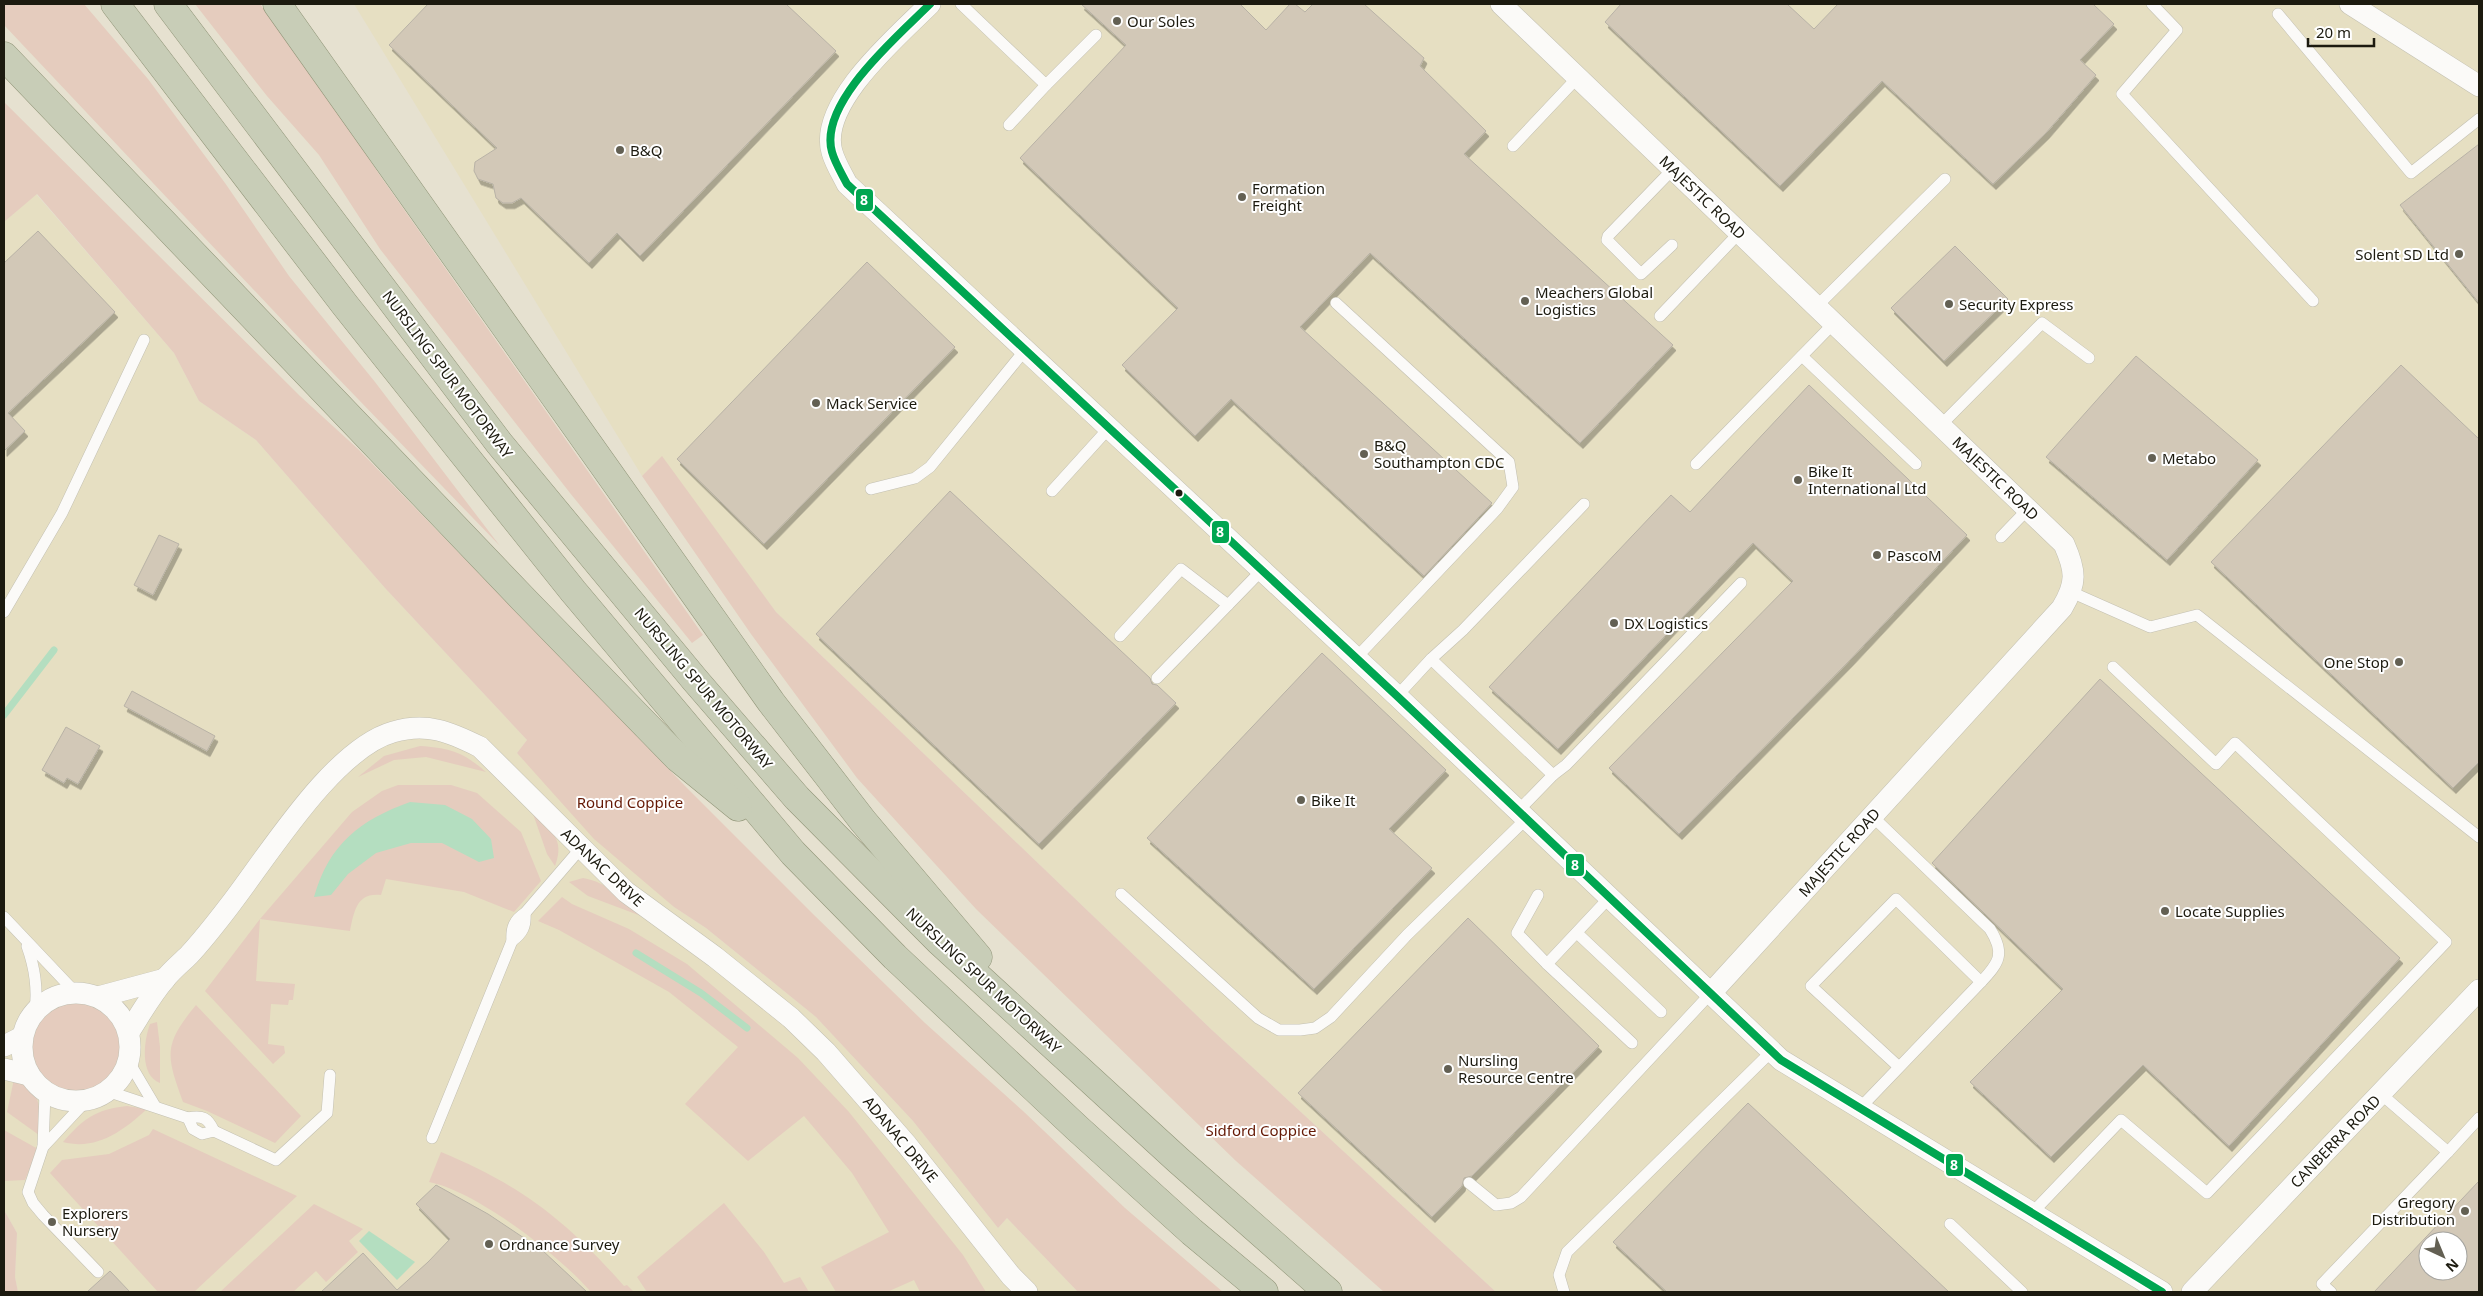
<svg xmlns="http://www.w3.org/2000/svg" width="2483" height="1296" viewBox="0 0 2483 1296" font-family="'Noto Sans',sans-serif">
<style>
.built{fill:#e6dfc2;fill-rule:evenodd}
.green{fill:#e5ccbe}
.water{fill:#b4dec0}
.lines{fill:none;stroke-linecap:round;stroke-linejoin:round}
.stream{stroke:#b4dec0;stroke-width:7}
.building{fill:#d2c8b7;stroke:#b8b2a6;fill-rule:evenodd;filter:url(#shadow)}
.service-casing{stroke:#c3c0b2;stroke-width:12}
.minor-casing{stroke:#c3c0b2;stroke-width:22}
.motorway-casing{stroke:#919578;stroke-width:29}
.service{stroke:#fbfaf8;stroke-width:11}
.minor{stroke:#fbfaf8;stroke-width:21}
.motorway{stroke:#c8cdb7;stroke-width:28}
.bus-1-casing{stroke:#fff;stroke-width:11}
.bus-1{stroke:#00a651;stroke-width:8}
.poi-dot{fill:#636053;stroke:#fff;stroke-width:2}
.bus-dot{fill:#1c1a0f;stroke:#fff;stroke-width:2}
.labels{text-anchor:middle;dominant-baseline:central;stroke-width:4;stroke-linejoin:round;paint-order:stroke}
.poi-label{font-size:15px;fill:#1c1a0f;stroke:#fff;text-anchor:start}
.street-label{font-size:15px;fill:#1c1a0f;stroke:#fff}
.park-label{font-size:15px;fill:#651905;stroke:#fff}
.line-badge{stroke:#fff;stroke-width:2}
.badge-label{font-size:14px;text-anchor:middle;font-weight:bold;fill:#fff}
</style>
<defs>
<filter id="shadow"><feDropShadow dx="3" dy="5.5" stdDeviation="0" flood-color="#0004"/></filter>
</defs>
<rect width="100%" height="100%" fill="#e6e1d0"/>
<g class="built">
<path d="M 354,4 L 2479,4 L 2479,1292 L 1496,1292 L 1212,1030 L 776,612 L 662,457 L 642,476 ZM 2428,1241 L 2458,1241 L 2458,1271 L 2428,1271 Z"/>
<polygon points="36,194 174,353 199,401 256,440 385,588 527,740 517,753 674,907 706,928 816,1017 913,1121 998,1228 1007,1218 1078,1292 18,1292 15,1277 17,1233 4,1210 4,222"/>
</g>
<g class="green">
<polygon points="4,4 84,4 148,79 225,183 289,276 375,382 500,546 302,341 4,25"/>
<polygon points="195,4 260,4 320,84 379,174 703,635 692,643 570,493 380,249 319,155 267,96"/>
<polygon points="4,102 300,396 358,449 687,788 814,915 925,1023 1023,1111 1125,1208 1223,1292 1078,1292 1007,1218 998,1228 913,1121 816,1017 706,928 674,907 594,839 517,753 527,740 385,588 256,440 199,401 174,353 37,194 4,222"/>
<polygon points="662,456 776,612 1212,1030 1496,1292 1384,1292 1236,1161 976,909 857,778 751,634 642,476"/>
<path d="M 420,746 C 450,748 463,752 486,772 L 426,757 L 394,760 L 358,777 L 384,756 Z"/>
<path d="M 398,785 L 451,785 L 477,793 L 521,832 L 541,881 L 514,912 L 464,892 L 386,879 L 381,895 C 357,892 354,911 350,931 L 260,919 L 256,981 L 295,984 L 293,1000 L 289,1000 L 288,1005 L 271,1004 L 268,1044 L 284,1046 L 285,1053 L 273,1064 L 205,991 L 260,919 L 352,812 L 382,791 Z"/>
<path d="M 532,811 C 549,829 566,838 555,866 L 547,854 Z"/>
<path d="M 583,878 C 608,882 623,900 641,916 L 588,896 L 569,882 Z"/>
<polygon points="562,897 572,904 629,929 687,964 798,1058 849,1112 963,1255 986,1292 920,1292 914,1280 887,1292 836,1292 821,1267 889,1232 852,1173 804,1116 748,1161 685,1104 738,1047 669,992 559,930 538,921"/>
<circle cx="76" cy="1047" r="46"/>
<path d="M 196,1005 L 301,1116 L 275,1143 L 207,1111 L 183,1102 C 166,1055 163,1045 196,1005 Z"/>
<path d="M 157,1022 L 160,1047 L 160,1083 C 139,1075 144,1040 150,1024 Z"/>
<path d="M 14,1079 C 43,1094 40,1105 39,1135 L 7,1112 Z"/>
<path d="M 127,1106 L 147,1109 C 124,1130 97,1151 63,1142 C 83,1119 96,1109 127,1106 Z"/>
<polygon points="153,1129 297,1196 194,1292 158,1292 50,1173 62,1160 109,1154 149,1135"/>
<polygon points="4,1130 38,1149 25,1180 4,1181"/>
<path d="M 441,1152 C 521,1185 567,1221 624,1286 L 627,1285 L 634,1292 L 591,1292 C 559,1255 476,1191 429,1182 Z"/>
<polygon points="724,1203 764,1252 784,1283 800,1277 809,1292 647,1292 637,1277"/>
<polygon points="314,1204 363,1229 349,1241 358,1252 326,1282 316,1271 293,1292 220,1292"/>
<polygon points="4,1210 17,1233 15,1277 18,1292 4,1292"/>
</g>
<g class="water">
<path d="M 410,802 L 445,805 L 472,819 L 491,839 L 494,858 L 479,862 L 442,843 L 411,843 L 376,853 L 348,874 L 331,895 L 314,897 C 329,844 360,820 410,802 Z"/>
<polygon points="369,1231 415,1262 397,1280 359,1241"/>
</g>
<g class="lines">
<g class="stream">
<polyline points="4,715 54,650"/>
<polyline points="636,953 701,993 747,1028"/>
</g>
</g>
<g class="building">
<polygon points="428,4 786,4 836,51 640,256 617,233 589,263 521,198 512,203 503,203 496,198 493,184 478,179 474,171 475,162 497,148 389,45"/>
<polygon points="1081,4 1240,4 1266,30 1290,4 1295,4 1305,12 1313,4 1364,4 1424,58 1420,66 1486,131 1464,154 1673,345 1580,443 1370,253 1300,327 1492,503 1424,576 1231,399 1195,436 1122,365 1178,308 1020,158 1126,45"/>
<polygon points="1621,4 1787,4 1814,29 1838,4 2093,4 2114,24 2080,60 2096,75 2046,133 1993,184 1882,81 1780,186 1605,22"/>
<polygon points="2479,144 2479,303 2400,205"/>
<polygon points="38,231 115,312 8,413 25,431 4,451 4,263"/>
<polygon points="1955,246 2008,299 1944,361 1891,308"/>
<polygon points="867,262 955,347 764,544 677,459"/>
<polygon points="2136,356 2258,460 2167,560 2046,457"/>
<polygon points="2401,365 2479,439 2479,762 2453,788 2211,562"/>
<polygon points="1809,385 1967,535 1849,661 1679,834 1609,768 1793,581 1753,543 1558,749 1489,687 1671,495 1690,512"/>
<polygon points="950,491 1150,678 1152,684 1157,685 1176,703 1039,844 816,634"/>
<polygon points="159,535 179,544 153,595 134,585"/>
<polygon points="1322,653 1446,770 1389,829 1432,868 1314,989 1147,838"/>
<polygon points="2100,679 2400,958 2229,1146 2143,1065 2051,1157 1970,1082 2063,989 1932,863"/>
<polygon points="132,691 215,736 207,751 124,706"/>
<polygon points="66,727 100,746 78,784 67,778 64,783 42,770"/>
<polygon points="1468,918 1599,1046 1472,1176 1464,1178 1462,1186 1432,1217 1298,1093"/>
<polygon points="1748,1103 1949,1292 1667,1292 1613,1242"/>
<path d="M 2479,1181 L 2479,1292 L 2374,1292 ZM 2428,1241 L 2458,1241 L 2458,1271 L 2428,1271 Z"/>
<polygon points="436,1185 488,1214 542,1250 587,1292 321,1292 363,1253 397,1290 428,1262 450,1239 416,1204"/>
<polygon points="110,1271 130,1292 87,1292"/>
</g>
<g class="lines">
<defs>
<g id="service">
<polyline points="961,4 1046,85 1096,35"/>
<polyline points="2152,4 2177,30 2122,94 2313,301"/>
<polyline points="2278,14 2411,173 2479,119"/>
<polyline points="1009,125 1046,85"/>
<polyline points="1513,146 1578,77"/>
<polyline points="1672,245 1641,274 1607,240 1608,236 1673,169"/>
<polyline points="1336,303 1509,462 1513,487 1497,509 1356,658"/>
<polyline points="1817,306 1945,179"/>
<polyline points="1660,316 1740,232"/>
<polyline points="1802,356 1916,464"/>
<polyline points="1941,425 2042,323 2089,358"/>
<polyline points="1696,464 1834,323"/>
<polyline points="871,489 915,478 930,467 1025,350"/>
<polyline points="1052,491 1109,428"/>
<polyline points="2001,537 2028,509"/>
<polyline points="2071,592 2150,627 2197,615 2479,837"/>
<polyline points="4,612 62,513 144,340"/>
<polyline points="1120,636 1181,569 1228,605"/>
<polyline points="1431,659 1463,630 1584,504"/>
<polyline points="1157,678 1262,570"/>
<polyline points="1397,696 1431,659 1553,775 1517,812"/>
<polyline points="1553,775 1566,765 1741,583"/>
<path d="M 1872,816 L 1990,929 C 2005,953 2000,962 1981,982"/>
<polyline points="1121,894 1258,1018 1279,1030 1300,1030 1315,1028 1331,1017 1407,935 1525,820"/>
<polyline points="1538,895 1517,933 1547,964"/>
<polyline points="1608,899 1547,964 1632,1043"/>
<polyline points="4,917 75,992"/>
<polyline points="1577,933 1661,1012"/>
<path d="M 512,941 C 523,933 526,926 525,913"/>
<path d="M 27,946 C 35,968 38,988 35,1011"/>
<polyline points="129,1062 155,1106"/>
<path d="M 107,1091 L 188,1118 C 203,1115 208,1118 214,1131"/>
<polyline points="86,1101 43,1147 28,1192 33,1203 43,1215 98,1272"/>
<polyline points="1860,1108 1981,982 1896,899 1811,986 1899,1067"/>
<polyline points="188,1118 193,1129 202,1134 214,1131 276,1160 327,1113 330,1075"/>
<path d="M 432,1138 L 512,941 C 511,928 514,920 525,913 L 581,848"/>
<polyline points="43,1147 45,1093"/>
<polyline points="2448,1152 2479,1118"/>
<polyline points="1469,1183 1496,1205 1511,1203 1521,1197 1711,993"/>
<polyline points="2033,1212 2121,1120 2207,1193 2446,942 2235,743 2216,764 2113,667"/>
<polyline points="1950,1224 2022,1292"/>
<polyline points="1564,1292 1559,1275 1567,1252 1771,1052"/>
<polyline points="2331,1292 2322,1284 2448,1152 2381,1094"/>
</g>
<g id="minor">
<path d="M 930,4 C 898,36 818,103 832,152 C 835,163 842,174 847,184 L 1397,696 L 1781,1060 L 2162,1292"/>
<path d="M 1501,4 L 2064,544 C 2076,571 2077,583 2062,608 L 1711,993"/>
<polyline points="2350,4 2479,86"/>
<circle cx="76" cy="1047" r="54"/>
<polyline points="98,997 165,979"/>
<path d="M 129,1032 C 140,1015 151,995 165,979 C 172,970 181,963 189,955 C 203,940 217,922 230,905 C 268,856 333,749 393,732 C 427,722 450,732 480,747 L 626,892 L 715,957 L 791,1018 L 826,1052 L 907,1145 L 1011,1276 L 1027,1292"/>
<polyline points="4,1046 22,1037"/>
<polyline points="4,1069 29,1075"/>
<polyline points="2192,1292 2479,990"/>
</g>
<g id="motorway">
<polyline points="115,4 345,305 462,452 573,591 793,853 895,957 1077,1128 1192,1232 1264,1292"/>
<polyline points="168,4 499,443 695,680 797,798 939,941 1178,1160 1328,1292"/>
<polyline points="277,4 771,702 863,821 978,957"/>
<polyline points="4,56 526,602 678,758 738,807"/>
</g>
</defs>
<use href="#service" class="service-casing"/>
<use href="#minor" class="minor-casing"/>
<use href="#motorway" class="motorway-casing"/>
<use href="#service" class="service"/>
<use href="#minor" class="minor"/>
<use href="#motorway" class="motorway"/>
<defs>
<path id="bus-1" d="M 930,4 C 898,36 818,103 832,152 C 835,163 842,174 847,184 L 1397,696 L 1781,1060 L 2162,1292"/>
</defs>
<use href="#bus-1" class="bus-1-casing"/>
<use href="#bus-1" class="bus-1"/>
</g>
<g class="poi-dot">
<circle cx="1117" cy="21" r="5"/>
<circle cx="620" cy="150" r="5"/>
<circle cx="1242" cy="197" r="5"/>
<circle cx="2459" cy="254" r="5"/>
<circle cx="1525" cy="301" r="5"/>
<circle cx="1949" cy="304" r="5"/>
<circle cx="816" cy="403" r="5"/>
<circle cx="1364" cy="454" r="5"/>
<circle cx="2152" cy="458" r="5"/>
<circle cx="1798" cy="480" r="5"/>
<circle cx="1877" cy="555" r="5"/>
<circle cx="1614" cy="623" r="5"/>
<circle cx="2399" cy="662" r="5"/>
<circle cx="1301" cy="800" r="5"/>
<circle cx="2165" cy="911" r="5"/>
<circle cx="1448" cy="1069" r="5"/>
<circle cx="2465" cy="1211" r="5"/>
<circle cx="52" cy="1222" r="5"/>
<circle cx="489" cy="1244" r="5"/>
</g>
<circle class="bus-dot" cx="1179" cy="493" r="4.5"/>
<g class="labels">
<g class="poi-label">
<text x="1127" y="21">Our Soles</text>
<text x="630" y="150">B&amp;Q</text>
<text x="1252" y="188">Formation<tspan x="1252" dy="17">Freight</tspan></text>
<text x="2449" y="254" text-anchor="end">Solent SD Ltd</text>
<text x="1535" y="292">Meachers Global<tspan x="1535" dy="17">Logistics</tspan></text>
<text x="1959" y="304">Security Express</text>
<text x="826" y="403">Mack Service</text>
<text x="1374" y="445">B&amp;Q<tspan x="1374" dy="17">Southampton CDC</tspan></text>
<text x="2162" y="458">Metabo</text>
<text x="1808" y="471">Bike It<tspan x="1808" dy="17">International Ltd</tspan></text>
<text x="1887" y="555">PascoM</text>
<text x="1624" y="623">DX Logistics</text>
<text x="2389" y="662" text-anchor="end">One Stop</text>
<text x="1311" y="800">Bike It</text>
<text x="2175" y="911">Locate Supplies</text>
<text x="1458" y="1060">Nursling<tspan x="1458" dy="17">Resource Centre</tspan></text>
<text x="2455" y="1202" text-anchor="end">Gregory<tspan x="2455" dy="17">Distribution</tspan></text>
<text x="62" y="1213">Explorers<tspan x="62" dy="17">Nursery</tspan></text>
<text x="499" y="1244">Ordnance Survey</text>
</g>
<g class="street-label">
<text transform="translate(1703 197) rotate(44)">MAJESTIC ROAD</text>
<text transform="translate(448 374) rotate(53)">NURSLING SPUR MOTORWAY</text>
<text transform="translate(1996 478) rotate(44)">MAJESTIC ROAD</text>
<text transform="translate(704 688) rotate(50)">NURSLING SPUR MOTORWAY</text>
<text transform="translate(1839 852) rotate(-48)">MAJESTIC ROAD</text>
<text transform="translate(603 867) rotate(43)">ADANAC DRIVE</text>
<text transform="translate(984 980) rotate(43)">NURSLING SPUR MOTORWAY</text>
<text transform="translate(901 1139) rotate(50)">ADANAC DRIVE</text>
<text transform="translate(2335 1141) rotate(-46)">CANBERRA ROAD</text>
</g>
<g class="park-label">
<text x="630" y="802">Round Coppice</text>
<text x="1261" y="1130">Sidford Coppice</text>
</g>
</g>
<g class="line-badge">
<rect x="855" y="188" width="19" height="24" rx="5" fill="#00a651"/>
<rect x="1211" y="520" width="19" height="24" rx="5" fill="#00a651"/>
<rect x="1565" y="853" width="20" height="24" rx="5" fill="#00a651"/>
<rect x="1945" y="1153" width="19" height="24" rx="5" fill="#00a651"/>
</g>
<g class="badge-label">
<text x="864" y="205">8</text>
<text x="1220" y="537">8</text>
<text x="1575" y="870">8</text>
<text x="1954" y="1170">8</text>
</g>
<rect width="2483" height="1296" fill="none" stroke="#1c1a0f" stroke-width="10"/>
<g transform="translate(2443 1256) rotate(136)"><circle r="24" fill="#ffffff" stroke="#a4a39f"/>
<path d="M0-4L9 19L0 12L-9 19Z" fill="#636053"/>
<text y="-8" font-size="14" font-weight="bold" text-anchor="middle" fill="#1c1a0f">N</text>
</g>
<path d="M2308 38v8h66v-8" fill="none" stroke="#1c1a0f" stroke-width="2.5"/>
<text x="2316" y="38" font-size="15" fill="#1c1a0f" stroke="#ffffff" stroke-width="4" paint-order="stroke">20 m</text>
</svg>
